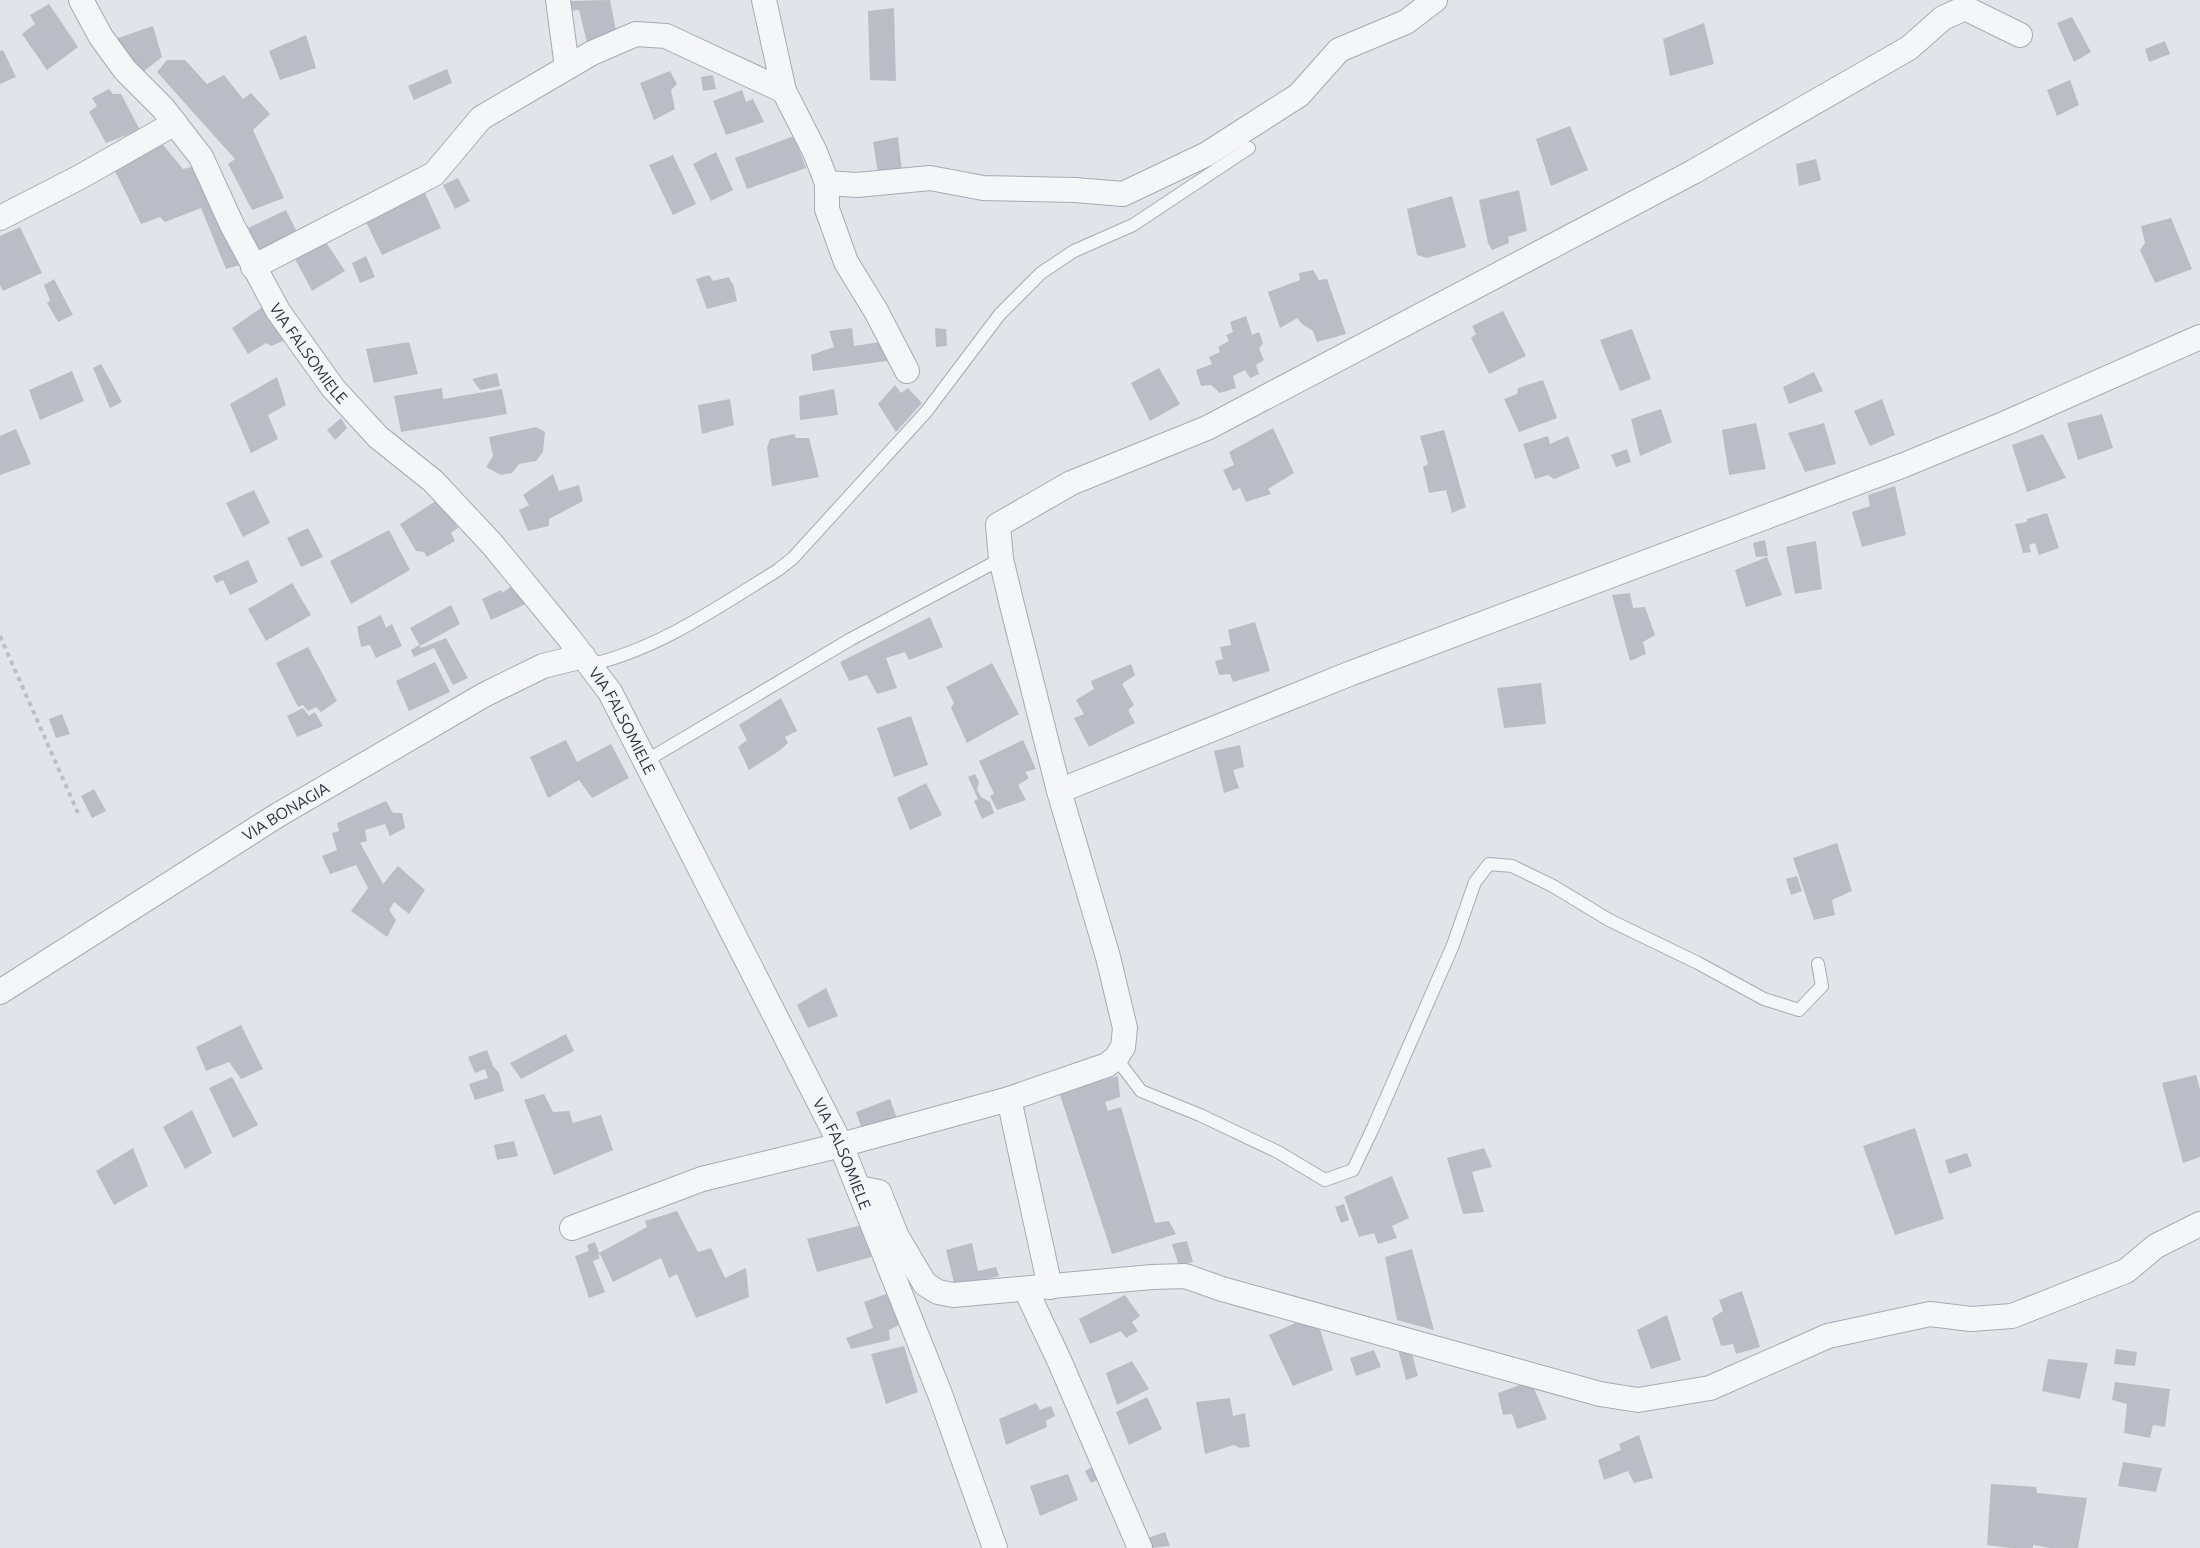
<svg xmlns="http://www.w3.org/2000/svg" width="2200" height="1548" viewBox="0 0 2200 1548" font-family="Ubuntu,sans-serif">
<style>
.building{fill:#babdc6}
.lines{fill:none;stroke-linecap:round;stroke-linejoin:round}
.service-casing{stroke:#a7aab4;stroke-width:14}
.minor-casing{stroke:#a7aab4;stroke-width:26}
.path{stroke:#bcbfc5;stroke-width:4;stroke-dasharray:4.5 4.5;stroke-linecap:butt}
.service{stroke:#f5f6f8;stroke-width:12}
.minor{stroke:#f5f6f8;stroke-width:24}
.labels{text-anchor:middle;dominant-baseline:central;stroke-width:6;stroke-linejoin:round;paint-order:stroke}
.street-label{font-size:16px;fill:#2b3041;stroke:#f2f3f7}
</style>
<rect width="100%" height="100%" fill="#e2e4ea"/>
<g class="building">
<polygon points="610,0 616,31 587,42 579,10 569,11 568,1"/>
<polygon points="49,4 78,47 47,70 22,34 35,24 30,15"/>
<polygon points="894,8 896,81 870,80 868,11"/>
<polygon points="2072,17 2091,52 2074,62 2057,23"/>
<polygon points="1704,23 1714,64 1670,76 1663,39"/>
<polygon points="153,26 162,57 139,75 115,39"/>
<polygon points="306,35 316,68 280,80 269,51"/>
<polygon points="2165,41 2170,54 2149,62 2145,49"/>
<polygon points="3,50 16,77 0,84 0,51"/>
<polygon points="167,60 185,60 207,84 224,75 243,99 251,93 270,114 253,130 284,198 252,210 228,164 235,159 157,72"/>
<polygon points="447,69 452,83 414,100 408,86"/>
<polygon points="670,71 677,84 671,90 675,109 654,120 640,83"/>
<polygon points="713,75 716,89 703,91 701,77"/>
<polygon points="2070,80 2079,105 2057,116 2047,90"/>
<polygon points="109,89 113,94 121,94 140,130 106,143 89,112 97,106 92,98"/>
<polygon points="742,90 746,102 753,99 764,122 726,135 713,101"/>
<polygon points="1570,126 1588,170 1551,186 1536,139"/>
<polygon points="794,136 806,168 747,189 735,158"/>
<polygon points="898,137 902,171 878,174 873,142"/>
<polygon points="163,145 183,169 199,165 243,264 226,269 201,208 165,222 160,217 141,224 114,169"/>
<polygon points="716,152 733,190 711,201 693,164"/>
<polygon points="673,155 696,204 673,215 649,165"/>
<polygon points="1816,159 1821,180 1799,186 1796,164"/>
<polygon points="458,178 470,201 455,209 443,185"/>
<polygon points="1519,190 1527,231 1508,237 1509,243 1492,250 1488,243 1479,200"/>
<polygon points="424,191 441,228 382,255 366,222"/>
<polygon points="1452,196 1466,247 1427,258 1417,255 1407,209"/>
<polygon points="286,210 299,236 257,252 248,228"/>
<polygon points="2171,218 2192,269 2155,283 2140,250 2145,243 2141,226"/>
<polygon points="20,227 42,273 3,291 0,285 0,236"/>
<polygon points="323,238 345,271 312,291 294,257"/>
<polygon points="366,256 375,277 360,283 352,263"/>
<polygon points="1313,270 1319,280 1327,279 1346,334 1317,342 1313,331 1302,324 1297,318 1280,328 1268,292 1300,280 1299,273"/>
<polygon points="709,275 713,281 729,277 732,284 733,283 737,301 707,309 696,279"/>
<polygon points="54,279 73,315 58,322 47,303 50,300 44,285"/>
<polygon points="264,306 290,338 271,346 266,343 248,354 232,328"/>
<polygon points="1503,311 1526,356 1489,374 1471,338 1476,334 1472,326"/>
<polygon points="1246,316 1252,335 1259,332 1263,343 1259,349 1264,360 1256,365 1259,374 1250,378 1245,370 1233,376 1236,388 1220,393 1211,385 1201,386 1196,370 1212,364 1209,357 1220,352 1218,347 1229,341 1226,335 1233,332 1230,322"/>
<polygon points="852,328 854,346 887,341 894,360 813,371 811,355 834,347 829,331"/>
<polygon points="935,328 946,329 947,346 936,347"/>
<polygon points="1632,329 1651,379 1620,391 1600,340"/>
<polygon points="409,342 418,374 374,383 366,349"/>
<polygon points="101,364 122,402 110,408 93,368"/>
<polygon points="1159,368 1180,404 1150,421 1131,383"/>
<polygon points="72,371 84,401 40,420 29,390"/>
<polygon points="1814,372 1823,391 1789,404 1783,387"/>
<polygon points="497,373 500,386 480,390 472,379"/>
<polygon points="277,377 286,405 268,415 278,439 251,453 230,404"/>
<polygon points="1543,380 1557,418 1519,432 1504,399 1517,394 1518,388"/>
<polygon points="895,385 901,393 908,388 922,403 896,432 878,404"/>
<polygon points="442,388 443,399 502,389 507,414 401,432 394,396"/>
<polygon points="834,389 838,415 800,420 799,396"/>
<polygon points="730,399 734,425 702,434 698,405"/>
<polygon points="1882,399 1895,435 1870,446 1854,411"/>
<polygon points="1661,409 1672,442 1640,456 1631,419"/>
<polygon points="2102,414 2113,448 2078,460 2067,423"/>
<polygon points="341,418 347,428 335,440 327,430"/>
<polygon points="1756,423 1766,469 1729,475 1722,430"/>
<polygon points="1824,423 1836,464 1805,472 1788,433"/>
<polygon points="536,427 545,432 543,452 536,461 519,464 512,473 501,475 486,467 493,456 489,437"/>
<polygon points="1273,428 1294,473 1268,489 1271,494 1246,502 1240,488 1233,491 1223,470 1234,465 1229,452"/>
<polygon points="16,429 31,464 0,475 0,436"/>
<polygon points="1444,430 1466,507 1452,513 1446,490 1429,493 1423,467 1428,464 1420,436"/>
<polygon points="794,434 796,438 809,438 819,477 772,486 767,448 770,439"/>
<polygon points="2043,434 2066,478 2027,492 2012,445"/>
<polygon points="1548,436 1550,444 1568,436 1580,468 1554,479 1548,475 1535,479 1523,444"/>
<polygon points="1627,449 1631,462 1616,467 1611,455"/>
<polygon points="553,474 559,491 579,485 583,501 549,519 549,526 528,531 519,510 529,505 523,495"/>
<polygon points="1895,486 1906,535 1862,547 1852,512 1870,506 1868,495"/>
<polygon points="254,490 270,523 243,537 226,503"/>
<polygon points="439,499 458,528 451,533 455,541 427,557 424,552 416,551 400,524"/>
<polygon points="2047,513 2059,548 2039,555 2035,543 2029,545 2031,552 2023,553 2015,524 2027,522 2027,519"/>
<polygon points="308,528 323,557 301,567 287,538"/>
<polygon points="389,530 410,570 351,604 330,561"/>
<polygon points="1765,540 1768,556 1756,557 1753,543"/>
<polygon points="1816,541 1822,589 1795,594 1786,547"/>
<polygon points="1767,557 1782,595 1746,607 1735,570"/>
<polygon points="248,560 258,582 230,595 223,580 216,583 213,576"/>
<polygon points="292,583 311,615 266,641 248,609"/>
<polygon points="515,584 530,602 491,620 482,599 501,590 502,593"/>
<polygon points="1630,593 1633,608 1645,607 1655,635 1643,642 1646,654 1630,661 1612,595"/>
<polygon points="451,605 460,624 420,646 410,628"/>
<polygon points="381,615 386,628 392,624 402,646 376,658 370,645 361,647 357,627"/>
<polygon points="930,617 943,647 909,660 905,652 886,658 897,688 877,694 867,675 849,681 840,662"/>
<polygon points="1255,622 1270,671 1233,682 1230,674 1219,675 1215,661 1223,659 1220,647 1231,645 1228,630"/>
<polygon points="446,638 468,678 453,685 434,648 414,657 411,650 419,645 421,648"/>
<polygon points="308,647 337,701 321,712 316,707 308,711 303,705 298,707 276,663"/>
<polygon points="435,662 450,692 409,711 396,681"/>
<polygon points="992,663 1019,714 967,743 951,708 954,703 946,687"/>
<polygon points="1131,664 1135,675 1122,684 1134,705 1128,710 1135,723 1089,747 1074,718 1084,714 1076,700 1094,689 1091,681"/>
<polygon points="1541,683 1546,724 1504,728 1497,688"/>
<polygon points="781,698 797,731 785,737 788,743 779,751 749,770 738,747 747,740 739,725"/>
<polygon points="303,708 309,716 315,712 323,726 297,737 287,716"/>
<polygon points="62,714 70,734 56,738 49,719"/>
<polygon points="911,716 928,765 894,777 877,728"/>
<polygon points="566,740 577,762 611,744 629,778 592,798 579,780 548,798 530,757"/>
<polygon points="1023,740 1036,769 1025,772 1029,778 1018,785 1026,800 997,810 990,796 994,794 979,761"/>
<polygon points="1240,745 1244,767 1233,770 1239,788 1224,793 1214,751"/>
<polygon points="975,774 979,782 977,790 981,797 990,802 994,813 982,819 974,801 978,799 968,777"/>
<polygon points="926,783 942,815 910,830 897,798"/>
<polygon points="94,789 106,811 92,818 81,796"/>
<polygon points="386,801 393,813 402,813 405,828 390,836 385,824 365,830 367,841 360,843 383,884 398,866 425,890 409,914 394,902 389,910 396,920 387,937 351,911 368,888 356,865 330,874 322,856 337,850 332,833 339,831 337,823"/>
<polygon points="1837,843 1852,891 1832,900 1835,915 1814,920 1793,858"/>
<polygon points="1797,876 1802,891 1791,895 1786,879"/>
<polygon points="826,988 838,1016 808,1028 797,1005"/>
<polygon points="241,1025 263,1069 241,1079 229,1062 206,1071 196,1047"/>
<polygon points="566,1034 574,1051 521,1079 510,1063"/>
<polygon points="487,1050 493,1066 499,1073 504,1091 475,1100 469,1084 488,1078 485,1069 475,1073 468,1057"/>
<polygon points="2196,1075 2200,1089 2200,1157 2183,1163 2162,1083"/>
<polygon points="1118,1076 1120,1097 1105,1102 1108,1111 1121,1107 1155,1223 1169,1221 1176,1234 1112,1254 1059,1092"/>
<polygon points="232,1077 258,1125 233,1138 209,1088"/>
<polygon points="544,1094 553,1112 569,1111 573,1123 601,1115 613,1150 554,1175 524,1100"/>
<polygon points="890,1099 898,1121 862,1129 856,1112"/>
<polygon points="192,1110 212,1153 185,1169 163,1127"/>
<polygon points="1915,1128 1944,1219 1895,1235 1863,1146"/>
<polygon points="514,1141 518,1156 497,1160 494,1145"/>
<polygon points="133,1148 148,1186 114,1205 96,1171"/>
<polygon points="1484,1148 1492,1167 1472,1172 1484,1212 1463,1214 1447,1158"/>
<polygon points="1967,1153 1972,1166 1949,1174 1945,1160"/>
<polygon points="1392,1176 1409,1218 1392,1226 1397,1238 1378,1244 1374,1233 1359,1237 1344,1197"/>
<polygon points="1344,1204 1349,1220 1341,1223 1335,1207"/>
<polygon points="677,1211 698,1252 711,1248 725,1278 746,1268 749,1297 696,1318 677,1274 669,1278 661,1258 613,1282 600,1254 598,1255 600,1258 593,1261 605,1292 589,1298 575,1256 589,1251 587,1245 595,1242 599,1253 647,1227 645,1221"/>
<polygon points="862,1225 875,1256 817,1272 807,1239"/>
<polygon points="1187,1241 1193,1262 1179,1266 1172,1244"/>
<polygon points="972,1243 978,1271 996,1267 999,1276 955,1287 946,1250"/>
<polygon points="1412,1249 1434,1330 1397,1320 1385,1257"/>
<polygon points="1742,1291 1760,1347 1736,1354 1733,1344 1721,1346 1712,1318 1723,1311 1719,1300"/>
<polygon points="891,1292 901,1324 889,1330 890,1340 851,1349 846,1338 873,1328 864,1302"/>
<polygon points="1125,1295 1140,1316 1132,1322 1138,1331 1126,1338 1121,1331 1090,1344 1079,1319"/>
<polygon points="1315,1314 1333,1370 1293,1386 1269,1335"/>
<polygon points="1667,1315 1681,1360 1651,1369 1637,1330"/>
<polygon points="904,1346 918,1392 886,1404 871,1354"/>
<polygon points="1410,1346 1418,1376 1406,1380 1398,1349"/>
<polygon points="2116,1349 2137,1352 2135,1366 2114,1364"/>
<polygon points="1374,1350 1381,1367 1356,1376 1350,1358"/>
<polygon points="2048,1359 2088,1363 2080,1399 2042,1391"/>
<polygon points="1132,1361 1149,1389 1117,1405 1106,1373"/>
<polygon points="1531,1381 1547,1419 1517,1429 1512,1414 1503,1415 1498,1393"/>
<polygon points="2115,1382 2170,1389 2165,1427 2153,1425 2150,1438 2124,1433 2127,1404 2112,1400"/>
<polygon points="1147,1397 1162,1429 1129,1445 1116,1412"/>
<polygon points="1230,1398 1233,1416 1245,1413 1250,1447 1240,1448 1234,1445 1205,1454 1196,1402"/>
<polygon points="1036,1403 1040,1410 1051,1406 1055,1416 1046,1421 1047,1427 1006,1445 999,1419"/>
<polygon points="1639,1435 1653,1478 1634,1483 1628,1471 1604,1480 1598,1460 1621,1450 1619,1444"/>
<polygon points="2123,1462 2162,1468 2156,1492 2118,1486"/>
<polygon points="1094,1466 1100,1479 1091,1483 1085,1471"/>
<polygon points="1068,1474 1078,1500 1040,1516 1030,1486"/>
<polygon points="1991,1484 2036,1487 2037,1493 2087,1498 2078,1548 2050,1548 2033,1545 2033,1548 2011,1548 1987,1545"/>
<polygon points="1165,1532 1170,1546 1151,1548 1148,1538"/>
</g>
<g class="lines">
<defs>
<g id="service">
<path d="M 589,665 C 659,649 718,607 778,570 L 793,558 L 926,412 L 1000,314 L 1041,273 L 1074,251 L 1133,225 L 1249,148"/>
<polyline points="644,762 851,639 1001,559"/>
<polyline points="1116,1058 1141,1091 1200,1115 1278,1152 1325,1180 1353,1170 1373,1128 1453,945 1475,882 1489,864 1512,866 1553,886 1609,920 1698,963 1764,999 1799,1010 1822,986 1818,964"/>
</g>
<g id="minor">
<path id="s1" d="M 81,0 L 101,37 L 125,70 L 163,108 L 201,157 L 232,225 L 278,311 L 333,388 L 378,437 L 433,481 L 492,544 L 569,638 L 610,692 L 841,1145 L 940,1394 L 995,1548"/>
<polyline points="558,0 567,67"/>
<polyline points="764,0 784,91"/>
<polyline points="827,183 827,209 846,262 876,311 907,371"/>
<polyline points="0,218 80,177 175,123"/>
<polyline points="253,267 434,174 481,118 592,53 636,34 666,36 784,91 815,152 827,183 857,185 930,178 983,188 1075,190 1123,194 1207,154 1299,95 1339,50 1406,22 1435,0"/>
<polyline points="1059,791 1349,674 1904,465 2006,423 2200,337"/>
<path id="s2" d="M 0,992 L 278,815 L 484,695 L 543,666 L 583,656"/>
<polyline points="1009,1099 1050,1287"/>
<polyline points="859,1188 879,1192 897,1237 925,1284 938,1292 953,1295 1152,1277 1185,1276 1222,1289 1600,1394 1638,1400 1710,1388 1828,1336 1930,1314 1971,1319 2012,1316 2126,1271 2156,1246 2200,1224"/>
<polyline points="572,1228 702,1179 841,1145 1009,1099 1107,1065 1116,1058 1123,1047 1125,1028 1108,957 1059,791 1012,605 1001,559 998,525 1071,483 1207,428 1693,172 1909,48 1943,18 1965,8 2020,35"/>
<polyline points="1026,1290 1059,1360 1140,1548"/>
</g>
</defs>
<use href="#service" class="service-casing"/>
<use href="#minor" class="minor-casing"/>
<polyline class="path" points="0,636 78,813"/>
<use href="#service" class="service"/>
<use href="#minor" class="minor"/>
</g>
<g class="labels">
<g class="street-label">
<text stroke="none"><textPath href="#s1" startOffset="423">VIA FALSOMIELE</textPath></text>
<text stroke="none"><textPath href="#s1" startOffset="909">VIA FALSOMIELE</textPath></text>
<text stroke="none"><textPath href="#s2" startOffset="338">VIA BONAGIA</textPath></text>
<text stroke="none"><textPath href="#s1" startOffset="1395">VIA FALSOMIELE</textPath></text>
</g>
</g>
</svg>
